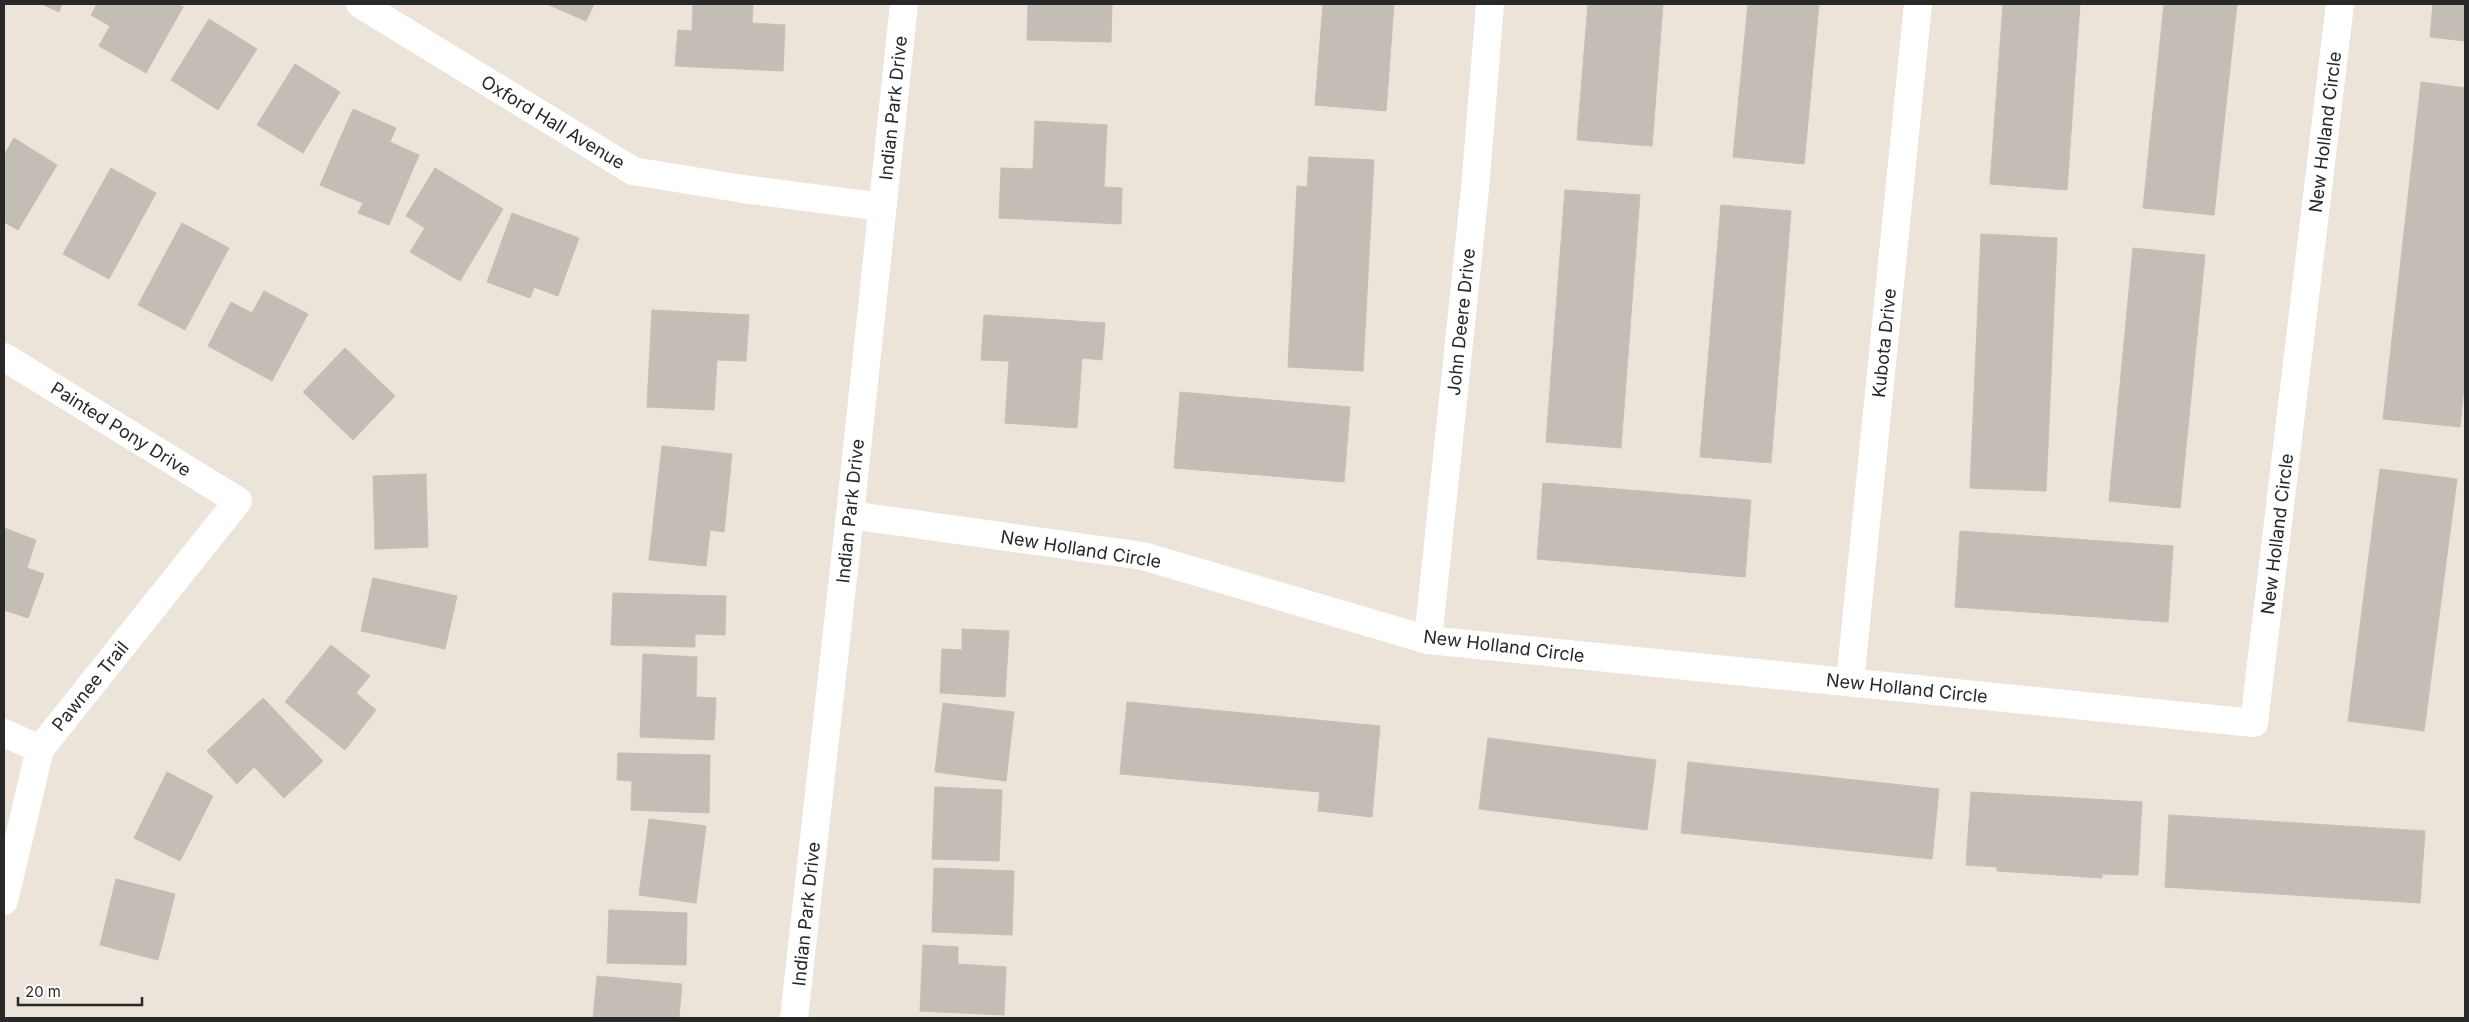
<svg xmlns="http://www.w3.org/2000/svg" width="2469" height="1022" viewBox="0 0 2469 1022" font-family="Inter,sans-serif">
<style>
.building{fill:#c3bdb6;stroke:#c7bfb2}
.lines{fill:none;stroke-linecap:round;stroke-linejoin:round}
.minor{stroke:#fff;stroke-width:28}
.labels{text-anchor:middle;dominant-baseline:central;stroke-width:4;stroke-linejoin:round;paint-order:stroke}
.street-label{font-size:18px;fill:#282828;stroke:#fff}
</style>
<rect width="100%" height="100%" fill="#ece3d9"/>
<g class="building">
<polygon points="42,4 62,4 59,12"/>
<polygon points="97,4 177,4 183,7 146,73 99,46 110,26 91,15"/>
<polygon points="547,4 594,4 586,21"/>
<polygon points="693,4 753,4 752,23 785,25 783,71 675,66 678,30 692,31"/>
<polygon points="1028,4 1112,4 1111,42 1027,40"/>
<polygon points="1323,4 1394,4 1386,111 1315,105"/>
<polygon points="1588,4 1663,4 1652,146 1577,140"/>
<polygon points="1748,4 1819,4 1804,164 1733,157"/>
<polygon points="2003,4 2080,4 2067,190 1990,184"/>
<polygon points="2164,4 2237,4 2214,215 2143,208"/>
<polygon points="2433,4 2465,4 2465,41 2430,37"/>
<polygon points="209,19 257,49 218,110 171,80"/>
<polygon points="295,64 340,92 303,153 257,125"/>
<polygon points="2421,82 2465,88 2465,377 2460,427 2383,419"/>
<polygon points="353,109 396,128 390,142 419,155 389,225 358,213 363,203 320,185"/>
<polygon points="1035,121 1107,125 1104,187 1122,188 1121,224 999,218 1001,168 1033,169"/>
<polygon points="14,138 57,165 18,230 4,222 4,155"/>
<polygon points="1309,157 1374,160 1363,371 1288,367 1297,186 1307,187"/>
<polygon points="111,168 156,193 109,279 63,254"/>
<polygon points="435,168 503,209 460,281 410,252 425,228 406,216"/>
<polygon points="1565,190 1640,195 1621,448 1546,442"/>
<polygon points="1721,205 1791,211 1771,463 1700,457"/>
<polygon points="512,213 579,238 558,296 534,287 530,298 487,282"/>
<polygon points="182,223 229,248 185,330 138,305"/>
<polygon points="1981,234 2057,238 2046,491 1970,488"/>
<polygon points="2133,248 2205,255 2180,508 2109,501"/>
<polygon points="264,291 308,314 272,381 208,346 231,302 252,313"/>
<polygon points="652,310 749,315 746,361 717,360 714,410 647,407"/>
<polygon points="984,315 1105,323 1102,360 1082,358 1077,428 1005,423 1009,361 981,360"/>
<polygon points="345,348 395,396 353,440 303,392"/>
<polygon points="1180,392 1350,407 1344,482 1174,468"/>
<polygon points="662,446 732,454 724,532 710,530 706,566 649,560"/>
<polygon points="2380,469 2457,479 2424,731 2348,721"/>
<polygon points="426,474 428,547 375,549 373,476"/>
<polygon points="1543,483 1751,500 1745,577 1537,559"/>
<polygon points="4,528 36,540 27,568 44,574 28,618 4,610"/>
<polygon points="1960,531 2173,546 2168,622 1955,607"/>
<polygon points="373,578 457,596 445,649 361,631"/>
<polygon points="613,593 726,596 725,635 695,634 695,647 611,645"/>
<polygon points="962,629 1009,631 1005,697 940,693 942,649 962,650"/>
<polygon points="331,645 370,676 356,693 376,710 345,750 285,702"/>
<polygon points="643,654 697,657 696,697 716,698 714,740 640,737"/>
<polygon points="263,698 323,761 284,798 254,767 237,784 207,751"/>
<polygon points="1127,702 1380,726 1372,817 1318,811 1320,792 1120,774"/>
<polygon points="943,703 1014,712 1006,781 935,772"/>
<polygon points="1488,738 1656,760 1647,830 1479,809"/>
<polygon points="618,753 710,755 709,813 631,810 632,781 617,780"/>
<polygon points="1688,762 1939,789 1932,859 1681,833"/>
<polygon points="167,772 213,796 180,861 134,838"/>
<polygon points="935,787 1002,790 999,861 932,859"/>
<polygon points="1971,792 2142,802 2138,875 2102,874 2102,878 1997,871 1997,867 1966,865"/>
<polygon points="2169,815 2425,831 2420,903 2165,887"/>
<polygon points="649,819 706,826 696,903 639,895"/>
<polygon points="934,868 1014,871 1012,935 932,932"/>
<polygon points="116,879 175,894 158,960 100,945"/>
<polygon points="609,910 687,913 686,965 607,963"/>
<polygon points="923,945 958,947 958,964 1006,967 1004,1015 920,1011"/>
<polygon points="597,976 682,984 679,1018 593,1018"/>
</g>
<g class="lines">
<g class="minor">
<polyline points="360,4 633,171 743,189 882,207"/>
<polyline points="4,357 238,501 40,749 4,901"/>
<polyline points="850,515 1143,556 1428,640 2254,723 2340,4"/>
<polyline points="1428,640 1475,189 1490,4"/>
<polyline points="1850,682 1918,4"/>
<polyline points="4,733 40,749"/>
<polyline points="794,1018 850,515 904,4"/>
</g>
</g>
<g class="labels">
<g class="street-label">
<text transform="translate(893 108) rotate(-84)">Indian Park Drive</text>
<text transform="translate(553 122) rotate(31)">Oxford Hall Avenue</text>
<text transform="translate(2325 132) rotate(-83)">New Holland Circle</text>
<text transform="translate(1461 322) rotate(-84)">John Deere Drive</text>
<text transform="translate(1884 343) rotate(-84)">Kubota Drive</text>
<text transform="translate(121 429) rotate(32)">Painted Pony Drive</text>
<text transform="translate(850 511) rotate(-84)">Indian Park Drive</text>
<text transform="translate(2277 534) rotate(-83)">New Holland Circle</text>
<text transform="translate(1081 549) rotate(9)">New Holland Circle</text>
<text transform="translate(1504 646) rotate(7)">New Holland Circle</text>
<text transform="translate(90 686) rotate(-51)">Pawnee Trail</text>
<text transform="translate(1907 688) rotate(6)">New Holland Circle</text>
<text transform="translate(806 914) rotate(-84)">Indian Park Drive</text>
</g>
</g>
<rect width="2469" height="1022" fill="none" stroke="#282828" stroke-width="10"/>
<path d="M18 997v8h124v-8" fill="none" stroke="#282828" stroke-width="2.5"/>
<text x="25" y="997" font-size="15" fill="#282828" stroke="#ffffff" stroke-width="4" paint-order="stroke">20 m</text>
</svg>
